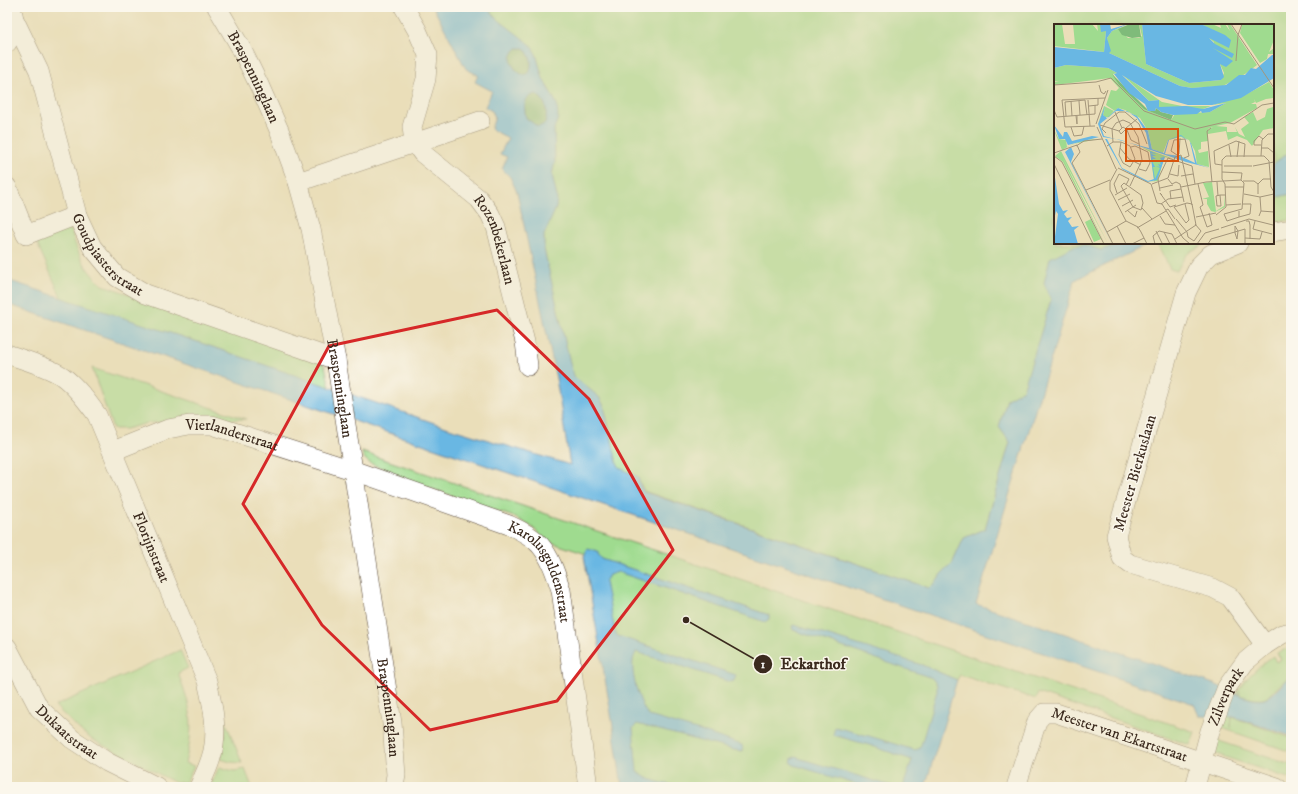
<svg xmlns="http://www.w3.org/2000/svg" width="1298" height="794" viewBox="0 0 1298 794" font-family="'IM FELL DW Pica',serif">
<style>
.green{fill:#9fdb8f;stroke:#6d8256}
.forest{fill:#7fbb7a;stroke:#5d724c}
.water{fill:#69b7e3;stroke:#527080;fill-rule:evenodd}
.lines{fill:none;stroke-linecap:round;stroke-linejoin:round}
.minor-casing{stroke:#554535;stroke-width:20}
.minor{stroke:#fff;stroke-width:19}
.marked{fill:none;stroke:#d62828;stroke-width:3;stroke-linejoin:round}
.labels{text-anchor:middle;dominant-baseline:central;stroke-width:3;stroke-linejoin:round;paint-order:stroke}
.street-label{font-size:15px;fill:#3b2a1e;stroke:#fbf7ec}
.inset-road{fill:none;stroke:#a4967b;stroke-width:1}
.view{fill:#d7540e;fill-opacity:0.15;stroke:#d7540e;stroke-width:2}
.inset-edge{fill:none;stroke:#3b2a1e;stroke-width:2}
.leader{fill:none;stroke:#3b2a1e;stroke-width:1.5}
.callout-dot{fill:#3b2a1e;stroke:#fbf7ec;stroke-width:1.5}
.mark-label{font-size:12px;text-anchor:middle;font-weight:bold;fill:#fff}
.callout-label{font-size:16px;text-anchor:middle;font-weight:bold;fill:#3b2a1e;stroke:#fbf7ec;stroke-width:3;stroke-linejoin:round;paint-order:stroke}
</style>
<rect width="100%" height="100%" fill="#fbf7ec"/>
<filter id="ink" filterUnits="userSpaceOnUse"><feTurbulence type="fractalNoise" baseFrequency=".025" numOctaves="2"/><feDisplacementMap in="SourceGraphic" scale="8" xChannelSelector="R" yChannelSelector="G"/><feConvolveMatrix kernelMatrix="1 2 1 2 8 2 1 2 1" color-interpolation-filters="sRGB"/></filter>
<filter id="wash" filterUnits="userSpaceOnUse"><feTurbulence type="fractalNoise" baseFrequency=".012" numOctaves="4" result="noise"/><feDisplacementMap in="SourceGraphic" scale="16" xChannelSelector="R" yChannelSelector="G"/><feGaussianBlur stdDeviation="0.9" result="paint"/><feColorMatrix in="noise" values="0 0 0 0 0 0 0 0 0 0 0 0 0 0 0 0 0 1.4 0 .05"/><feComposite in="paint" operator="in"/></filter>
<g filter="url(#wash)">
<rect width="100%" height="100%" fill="#eadeb9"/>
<g class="green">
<polygon points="486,7 1291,7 1291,151 1273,164 1273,25 1055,25 1055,243 1124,243 1101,250 1084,245 1044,283 1051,300 1023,391 1007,399 999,427 1010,442 985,529 964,538 952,564 941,574 934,585 929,588 644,491 637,477 620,468 617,463 604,406 599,397 573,376 544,249 544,235 556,208 557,197 552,175 555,161 554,129 558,118 550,91 543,79 536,54 500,21"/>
<polygon points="1291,194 1291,220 1273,223 1273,198"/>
<path d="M 64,228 L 71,230 C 77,251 85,272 103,285 L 319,361 L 325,366 L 330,388 L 195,341 L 62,299 L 35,239 Z"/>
<path d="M 1157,243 L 1208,243 C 1188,252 1187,251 1177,271 L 1170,269 Z"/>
<polygon points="92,368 246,419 148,423 126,429 113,429"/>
<path d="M 362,452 L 1195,732 L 1190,745 L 1038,693 L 1036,699 L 960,675 L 957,680 L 922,665 L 955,682 L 920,787 L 625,787 L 590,558 L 769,615 L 547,541 L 532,527 L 514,517 L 386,473 L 387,470 C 376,465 364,464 362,452 Z"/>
<path d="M 1291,647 L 1291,678 C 1264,691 1277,707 1239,695 L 1240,691 L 1232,715 L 1231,728 L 1232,717 L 1291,738 L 1291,752 L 1219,727 C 1235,694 1242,678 1273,656 L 1276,662 L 1281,659 L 1277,653 Z"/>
<path d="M 180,650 L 188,668 L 178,673 C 192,709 195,725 185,763 L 194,766 L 186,782 L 176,783 L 93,740 L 82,732 L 55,706 Z"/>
<polygon points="225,720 242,763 230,762 221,759 225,734"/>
<polygon points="1216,740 1291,765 1291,779 1213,753"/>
<polygon points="219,767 234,771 245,769 252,787 210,787"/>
</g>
<g class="forest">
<path d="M 517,48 L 524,48 C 531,56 533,64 529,73 L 523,75 C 512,69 506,58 517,48 Z"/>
<path d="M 536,94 C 547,101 548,112 545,124 L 538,127 L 526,118 C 524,107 522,98 536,94 Z"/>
</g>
<g class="water">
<path d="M 433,7 L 486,7 L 500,21 L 530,44 L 536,54 L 543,79 L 557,104 L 558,118 L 554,129 L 555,161 L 552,175 L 557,197 L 556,208 L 544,235 L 544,249 L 573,376 L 599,397 L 604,406 L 617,463 L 620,468 L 638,477 L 641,487 L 644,492 L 929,588 L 934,585 L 941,574 L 952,564 L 964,538 L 985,529 L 1010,442 L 999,427 L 1007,399 L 1023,390 L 1051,300 L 1044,283 L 1050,258 L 1074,246 L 1084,245 L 1101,250 L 1124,243 L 1151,243 L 1075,280 L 976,604 L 1214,684 C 1226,689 1255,705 1267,698 C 1276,693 1281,683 1291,678 L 1291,736 L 1234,717 L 1199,716 L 1194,704 L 7,304 L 7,280 L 195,341 L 449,428 L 570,465 L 556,378 L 517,192 L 510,177 L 502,169 L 507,157 L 500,154 L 508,138 L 491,129 L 495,117 L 492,111 L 485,107 L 492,91 L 475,82 L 478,75 L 466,69 ZM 517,48 L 524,48 C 531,56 533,64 529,73 L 523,75 C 512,69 506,58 517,48 ZM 536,94 C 547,101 548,112 545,124 L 538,127 L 526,118 C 524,107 522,98 536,94 Z"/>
<polygon points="1291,151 1291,194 1273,198 1273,164"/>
<path d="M 588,549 L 598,552 L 598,554 L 602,559 L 769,615 L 769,619 L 765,622 L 618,572 L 609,575 L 605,582 L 615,632 L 618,636 L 736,675 L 734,681 L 730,682 L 636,652 C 635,655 633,658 633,661 C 631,675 640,706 649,716 L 700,731 L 742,745 L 743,751 L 734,750 L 637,724 L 633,728 L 637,771 C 648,782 665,783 680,787 L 652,787 L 639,783 L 640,787 L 622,787 L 612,720 L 584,556 Z"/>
<polygon points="794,625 922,665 957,680 925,787 903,787 912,760 869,745 833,735 835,727 869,736 914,750 918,749 921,745 937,691 937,685 932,678 793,630 792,626"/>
<polygon points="795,757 895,787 865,787 794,765 791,763 792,758"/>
</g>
</g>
<g filter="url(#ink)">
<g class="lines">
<defs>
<g id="minor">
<path id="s1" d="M 217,7 L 241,48 L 260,87 L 279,130 L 298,182 L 311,229 L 336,360 L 392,723 L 396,775 L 394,787"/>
<path id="s2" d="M 404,7 L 417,30 L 428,55 L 426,79 L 412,127 L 414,142 L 422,153 L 479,199 L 490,214 L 496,227 L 525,342 L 528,366"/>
<path id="s3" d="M 14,19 L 39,71 L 77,215 L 92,247 L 117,277 L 146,294 L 336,360"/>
<path d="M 7,43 C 12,36 15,22 13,14"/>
<polyline points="298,182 480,121"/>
<polyline points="7,187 26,235 77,215"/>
<polyline points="1273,232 1291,229"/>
<polyline points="1238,243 1211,254 1199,266 1186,293 1116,536 1122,558 1130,564 1213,588 1230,597 1265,645"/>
<path id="s4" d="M 7,354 C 24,360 47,366 62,376 C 76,386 87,401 97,415 L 207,681 C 213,706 219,733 211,758 C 208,768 203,778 199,787"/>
<path id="s5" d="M 113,451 L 168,429 L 189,425 L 212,425 L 352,470 L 509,525 C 520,530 532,536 540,545 C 551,558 556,575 561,590 L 588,787"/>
<path id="s6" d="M 7,647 L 39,708 L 72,739 L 107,762 L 157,787"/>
<path id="s7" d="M 1016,787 L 1037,721 L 1044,713 L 1056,713 L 1277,787"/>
<path id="s8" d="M 1195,787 L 1210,731 L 1227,687 L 1245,662 L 1265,645 L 1282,634 L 1291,632"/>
</g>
</defs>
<use href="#minor" class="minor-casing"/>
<use href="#minor" class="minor"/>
</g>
</g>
<path d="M0 0H1298V794H0ZM 497,310 L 589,399 L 673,550 L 557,701 L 430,730 L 322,625 L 243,504 L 329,346 Z" fill="#eadeb9" fill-opacity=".55" fill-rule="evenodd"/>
<path class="marked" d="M 497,310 L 589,399 L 673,550 L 557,701 L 430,730 L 322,625 L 243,504 L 329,346 Z"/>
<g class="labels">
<g class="street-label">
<text stroke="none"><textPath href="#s1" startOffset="79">Braspenninglaan</textPath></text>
<text stroke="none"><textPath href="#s2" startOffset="274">Rozenbekerlaan</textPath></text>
<text stroke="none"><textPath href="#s3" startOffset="258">Goudpiasterstraat</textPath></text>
<text stroke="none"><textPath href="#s1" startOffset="404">Braspenninglaan</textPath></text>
<text stroke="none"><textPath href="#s5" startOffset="125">Vierlanderstraat</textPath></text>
<text transform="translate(1135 473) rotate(-74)">Meester Bierkuslaan</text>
<text stroke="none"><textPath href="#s4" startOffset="255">Florijnstraat</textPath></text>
<text stroke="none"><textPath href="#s5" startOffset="477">Karolusguldenstraat</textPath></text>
<text stroke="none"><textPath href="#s8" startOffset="96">Zilverpark</textPath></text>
<text stroke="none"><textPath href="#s1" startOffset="727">Braspenninglaan</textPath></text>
<text stroke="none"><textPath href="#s6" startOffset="106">Dukaatstraat</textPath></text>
<text stroke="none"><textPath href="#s7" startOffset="159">Meester van Ekartstraat</textPath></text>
</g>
</g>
<g transform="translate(1054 24)">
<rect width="220" height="220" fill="#eadeb9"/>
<path d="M 0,0 L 8,0 L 11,20 L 21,20 L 19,0 L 38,0 L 44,7 L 43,0 L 46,0 L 52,7 L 50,28 L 0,22 ZM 76,0 L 65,5 L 74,14 L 85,14 L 88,12 L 85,0 L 88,0 L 92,40 L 135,59 L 167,56 L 170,49 L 166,40 L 176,36 L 163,28 L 159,24 L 160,18 L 155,14 L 174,14 L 147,0 L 158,0 L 167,4 L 166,0 L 171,0 L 176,7 L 173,0 L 176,0 L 203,41 L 191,50 L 169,62 L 138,64 L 126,62 L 55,29 L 53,14 L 58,7 ZM 188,0 L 220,0 L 220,16 L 215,28 L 220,24 L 220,30 L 214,30 L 213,35 L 206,39 L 186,9 ZM 12,41 L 54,44 L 63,49 L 59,50 L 65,61 L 93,86 L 117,96 L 121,90 L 156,88 L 172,79 L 158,81 L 191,71 L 200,75 L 201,78 L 197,80 L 202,80 L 203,84 L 176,99 L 162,102 L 173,103 L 173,108 L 183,108 L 181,103 L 185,110 L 191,113 L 187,105 L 195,99 L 190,93 L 199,88 L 203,97 L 211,93 L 213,85 L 219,83 L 220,104 L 209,106 L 198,122 L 193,116 L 183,112 L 174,116 L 172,107 L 154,110 L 154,106 L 159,103 L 154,105 L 154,117 L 147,118 L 147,125 L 144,126 L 145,129 L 154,127 L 155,143 L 143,140 L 141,127 L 135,116 L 127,113 L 114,116 L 109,129 L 98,125 L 94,107 L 86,94 L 71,86 L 64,84 L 61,87 L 52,81 L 57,66 L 62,67 L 65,64 L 56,54 L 1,61 L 0,66 L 0,58 L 5,57 L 0,57 L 0,44 ZM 68,50 L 108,78 L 128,82 L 157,82 L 149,85 L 105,83 L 105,76 L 95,77 ZM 215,58 L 220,66 L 220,77 L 219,74 L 212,75 L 202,79 L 200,75 L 191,71 ZM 50,82 L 60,87 L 55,93 L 51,93 L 49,91 L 51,83 L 44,100 ZM 0,106 L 5,115 L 12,116 L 13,123 L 22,119 L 29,116 L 44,115 L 19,120 L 8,126 ZM 87,123 L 120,135 L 110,133 L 104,157 L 93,158 L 100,157 L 96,128 ZM 7,127 L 54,220 L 9,134 L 51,220 L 9,138 L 1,132 ZM 158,158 L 162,187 L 170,182 L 170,171 L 171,183 L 161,188 L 157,187 L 153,180 L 153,175 L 148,175 L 155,173 L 149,159 ZM 37,195 L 47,215 L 40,218 L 31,198 Z" fill="#9fdb8f"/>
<path d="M 76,0 L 85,0 L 87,13 L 78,14 L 68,11 L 64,5 ZM 58,50 L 95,87 L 101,87 L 102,84 L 107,88 L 119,91 L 117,96 L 90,85 L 65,61 Z" fill="#7fbb7a"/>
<path d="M 46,0 L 56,0 L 57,5 L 74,0 L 58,7 L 53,14 L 57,27 L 55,29 L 126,62 L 138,64 L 172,61 L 185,51 L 191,51 L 197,44 L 202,45 L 218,31 L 220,31 L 220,54 L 187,74 L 158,81 L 134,81 L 102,72 L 68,51 L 95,77 L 105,76 L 105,83 L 132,82 L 149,85 L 172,79 L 156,88 L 148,89 L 147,87 L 143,90 L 119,91 L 107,88 L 102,84 L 101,87 L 94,87 L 91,80 L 75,69 L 60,50 L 63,49 L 54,44 L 12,41 L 0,44 L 0,23 L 50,28 L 52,7 L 47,8 ZM 88,0 L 147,0 L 171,11 L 177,16 L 175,24 L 155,14 L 161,20 L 180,30 L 178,34 L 159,24 L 179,37 L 172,43 L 166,40 L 170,53 L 167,56 L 135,59 L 92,40 ZM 51,82 L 49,91 L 53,94 L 64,84 L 83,92 L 94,107 L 98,125 L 110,129 L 114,116 L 127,111 L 137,119 L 143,140 L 156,144 L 132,138 L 67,116 L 49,113 L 44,100 ZM 62,87 L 73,87 L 83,94 L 92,109 L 95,124 L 50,112 L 46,100 ZM 127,112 L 136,118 L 141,139 L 126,132 L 111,130 L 115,116 ZM 0,101 L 9,113 L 10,108 L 13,108 L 18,117 L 38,112 L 45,113 L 14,121 L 11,115 L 5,115 ZM 51,115 L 53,115 L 68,144 L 94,157 L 100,155 L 96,127 L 103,130 L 96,129 L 102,132 L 98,132 L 102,135 L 98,135 L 102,138 L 98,137 L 101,143 L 99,143 L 101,155 L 106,144 L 102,142 L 106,143 L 104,140 L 107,141 L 106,139 L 108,137 L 104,136 L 108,137 L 106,134 L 110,133 L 104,130 L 111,133 L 103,156 L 93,158 L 68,145 ZM 17,123 L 20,130 L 17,138 L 58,220 L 11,128 ZM 0,147 L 5,180 L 9,187 L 14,186 L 10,190 L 13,194 L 18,193 L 14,197 L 18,203 L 25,202 L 20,206 L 24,220 L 0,220 L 4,190 L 2,187 L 0,196 Z" fill="#69b7e3" fill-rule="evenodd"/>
<path class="inset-road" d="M 177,0 L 220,64M 182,37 L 184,11 L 188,0M 0,61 L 42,58 L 57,54 L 90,87 L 141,105 L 171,98 L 180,100 L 208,81 L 220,79M 45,61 L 47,68 L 50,70 L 52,67M 34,76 L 36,102M 17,77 L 18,92M 25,77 L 26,91M 35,82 L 44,81 L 44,74M 0,86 L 3,93 L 41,90 L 41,81M 61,88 L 68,104M 12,92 L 11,78 L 31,76 L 33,91M 22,92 L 23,100 L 23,92M 42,100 L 54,66M 46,101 L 65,107 L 67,110 L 72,105 L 69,103 L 65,107M 41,102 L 11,103 L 8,76 L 51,74M 17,103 L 20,112 L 28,111 L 30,102M 43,103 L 62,145M 72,104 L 83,95M 157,104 L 153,107 L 158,158M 73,106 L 77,116 L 85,120M 52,109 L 48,105 L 51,99 L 65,88 L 71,88 L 85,100 L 93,120M 59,118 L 67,118 L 76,122 L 81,135 L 76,143 L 69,139 L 65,131 L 67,118M 23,121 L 26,128 L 18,139 L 59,220M 175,121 L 177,133M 207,121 L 200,121 L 200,117 L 205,112 L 209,115M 22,122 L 30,117 L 48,115M 53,122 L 59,118 L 58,105 L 62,99 L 69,96 L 76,99 L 84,113 L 88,136 L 76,162M 77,123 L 81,122 L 94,128 L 96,139 L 92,147 L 85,145M 66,124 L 75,135 L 87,141M 208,124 L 214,124 L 220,129M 0,129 L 23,121M 125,130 L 126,114M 123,131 L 117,127 L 120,116 L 131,115 L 135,132 L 130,134M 0,132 L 8,138 L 50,220M 207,132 L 208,116 L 214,110 L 220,110M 183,133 L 185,117M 0,140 L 39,220M 168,141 L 161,140 L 160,127 L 182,117 L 191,120 L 190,133M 170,142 L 198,142M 199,142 L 220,138M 64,144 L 97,160 L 103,179 L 108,180 L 129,214 L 136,220M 63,145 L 56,158 L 56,166 L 72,197 L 84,203 L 87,208M 168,148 L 188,149 L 187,156M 116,150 L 124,152 L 125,141M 127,152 L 139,150M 114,155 L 118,160 L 122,158 L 126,160 L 130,178M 189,157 L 200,157 L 204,160M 163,158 L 164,172M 70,159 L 87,171 L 89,179 L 87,186 L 79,183 L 67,162 ZM 98,160 L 114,154 L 121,133 L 127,131 L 138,181M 144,160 L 149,181 L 146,183 L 153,203 L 158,201 L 155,189M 127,163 L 152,158 L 187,156 L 190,159 L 188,185 L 170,190M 171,163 L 190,163M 106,164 L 119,161M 32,166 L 56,156M 106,167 L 104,155 L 114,134 L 138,142 L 141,160M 63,169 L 60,160 L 65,150 L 75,155 L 72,161M 190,170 L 206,173 L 207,187M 204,170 L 204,160 L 209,155 L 217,155M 61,171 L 73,164M 108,171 L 106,169 L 116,183 L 122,181M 166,171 L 167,182 L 163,182 L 162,172 L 166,171 L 171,171M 206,173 L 220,170M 117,175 L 116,167 L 127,165M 64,176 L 76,170M 107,180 L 114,175 L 129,173M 131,180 L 135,196 L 132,199 L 120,183 L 133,179 L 138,180M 172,181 L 187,180M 68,182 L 79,176M 88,184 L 98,195M 73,186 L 81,193 L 83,187M 112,186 L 114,185 L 121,195M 185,187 L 185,193 L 196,190 L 197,180 L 188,180M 71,188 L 82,181M 170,190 L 173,197 L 185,193M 162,191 L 172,183 L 171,160 L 168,155 L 168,136 L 172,132 L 210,132 L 215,137 L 217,163 L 220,168M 106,192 L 111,200 L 121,201M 205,192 L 207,187 L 220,188M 142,193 L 162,189M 122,195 L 133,208 L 134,213 L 140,217 L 147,207 L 141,200M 192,197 L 195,197 L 196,201 L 196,215M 201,197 L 199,205 L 218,210M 63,202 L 72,220M 181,202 L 184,207 L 183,215 L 181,209 ZM 83,204 L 112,187M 167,204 L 195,195 L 219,201M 102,207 L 108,219M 53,208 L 72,197M 87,208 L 93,220M 110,208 L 116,220M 191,214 L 206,215 L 208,208M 121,215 L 142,201 L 138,180M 78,220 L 90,214M 101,220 L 99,212 L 105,207 L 118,210 L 123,220M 143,220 L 151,209 L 165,205M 154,220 L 157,215 L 191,205 L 191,220"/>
<path class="view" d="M 72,105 L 124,105 L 124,137 L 72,137 Z"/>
<rect width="220" height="220" class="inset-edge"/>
</g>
<path class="leader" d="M686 620L763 664"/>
<g class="callout-dot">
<circle cx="686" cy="620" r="4"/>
<circle cx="763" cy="664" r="10"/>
</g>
<g class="mark-label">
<text x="763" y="668">1</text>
</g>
<g class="callout-label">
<text x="813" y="669">Eckarthof</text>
</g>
<rect width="1298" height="794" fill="none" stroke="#fbf7ec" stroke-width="24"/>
</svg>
